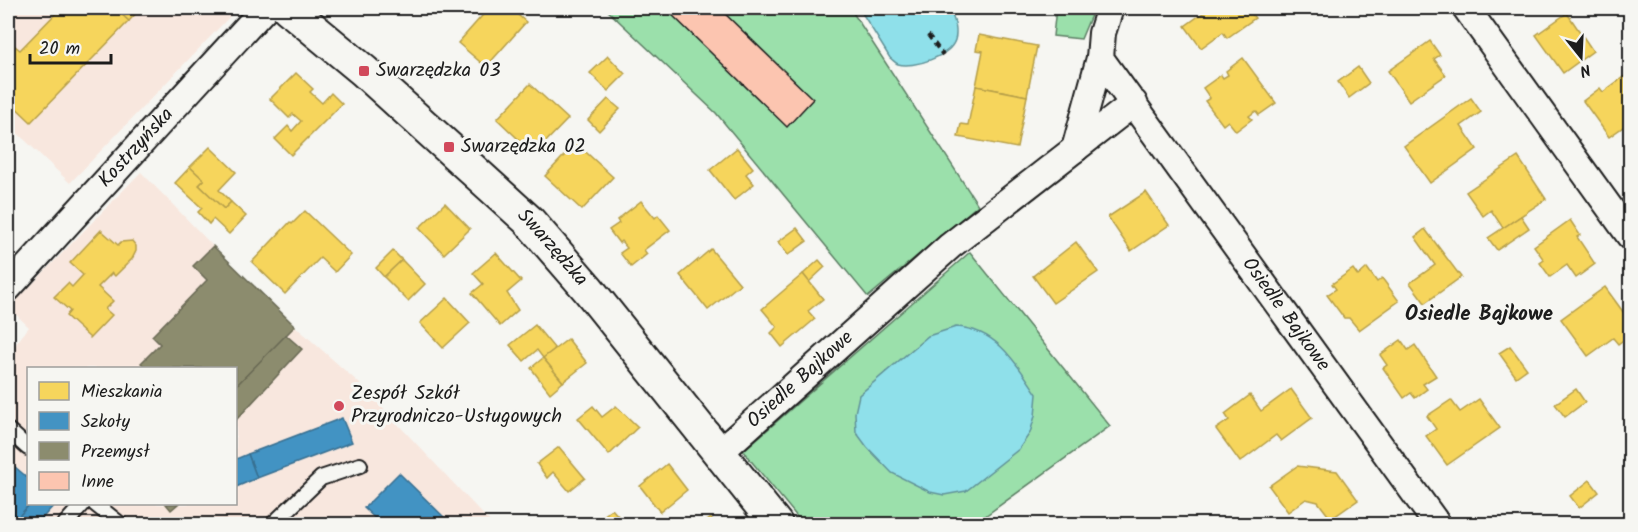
<svg xmlns="http://www.w3.org/2000/svg" width="1638" height="532" viewBox="0 0 1638 532" font-family="Kalam,sans-serif">
<style>
.built{fill:#f8e7de;fill-rule:evenodd}
.green{fill:#9be0ab;stroke:#5c7e64;stroke-width:1.5}
.water{fill:#8fe0ea;stroke:#619298;stroke-width:1.5}
.homes{fill:#f6d55c;stroke:#b59e49;stroke-width:1.5}
.schools{fill:#4393c3;stroke:#376f91;stroke-width:1.5}
.industry{fill:#8c8c6e;stroke:#6a6a55;stroke-width:1.5}
.building{fill:#fcc5b0;stroke:#1c1c1c;stroke-width:1.5}
.lines{fill:none;stroke-linecap:round;stroke-linejoin:round}
.service-casing{stroke:#1c1c1c;stroke-width:18}
.minor-casing{stroke:#1c1c1c;stroke-width:30}
.tertiary-casing{stroke:#1c1c1c;stroke-width:36}
.path{stroke:#1c1c1c;stroke-width:4;stroke-dasharray:6 4.5;stroke-linecap:butt}
.service{stroke:#f6f6f2;stroke-width:14}
.minor{stroke:#f6f6f2;stroke-width:26}
.tertiary{stroke:#f6f6f2;stroke-width:32}
.poi-dot{fill:#d1495b;stroke:#f6f6f2;stroke-width:2}
.labels{text-anchor:middle;dominant-baseline:central;stroke-width:6;stroke-linejoin:round;paint-order:stroke}
.poi-label{font-size:20px;fill:#1c1c1c;stroke:#f6f6f2;text-anchor:start}
.street-label{font-size:20px;fill:#1c1c1c;stroke:#f6f6f2}
.neighbourhood-label{font-size:21px;font-weight:bold;fill:#1c1c1c;stroke:#f6f6f2}
</style>
<rect width="100%" height="100%" fill="#f6f6f2"/>
<filter id="ink" filterUnits="userSpaceOnUse"><feTurbulence type="fractalNoise" baseFrequency=".0167" numOctaves="2"/><feDisplacementMap in="SourceGraphic" scale="12" xChannelSelector="R" yChannelSelector="G"/><feConvolveMatrix kernelMatrix="1 2 1 2 8 2 1 2 1" color-interpolation-filters="sRGB"/></filter>
<g filter="url(#ink)">
<g class="built">
<polygon points="8,8 238,8 70,183 8,124"/>
<path d="M 141,172 L 213,246 L 295,326 L 359,383 L 492,524 L 8,524 L 8,354 L 29,327 L 9,308 ZM 28,368 L 236,368 L 236,504 L 28,504 Z"/>
</g>
<g class="green">
<polygon points="605,8 850,8 978,205 868,297 716,113"/>
<polygon points="1056,8 1094,8 1081,39 1053,36"/>
<polygon points="970,252 1110,426 974,524 803,524 743,451"/>
</g>
<g class="water">
<path d="M 859,8 L 949,8 C 953,16 958,30 955,40 C 950,56 913,69 898,64 C 895,63 893,60 890,58 Z"/>
<path d="M 956,327 C 997,329 1016,363 1037,394 L 1035,416 L 1030,433 L 1019,449 L 966,491 L 944,495 L 930,492 L 892,473 L 867,447 L 856,432 L 855,413 L 859,395 L 928,336 Z"/>
</g>
<g class="homes">
<polygon points="61,8 115,8 129,21 31,122 8,100 8,64 9,62 8,60 8,45 10,42 20,50"/>
<polygon points="115,8 141,8 129,21"/>
<polygon points="489,8 510,8 526,22 486,67 458,43"/>
<polygon points="1205,8 1247,8 1255,18 1227,38 1223,32 1201,48 1185,26 1207,10"/>
<polygon points="1567,13 1593,51 1563,73 1536,35"/>
<polygon points="979,35 1037,46 1027,96 976,86 983,51 976,50"/>
<polygon points="1430,41 1440,55 1434,59 1446,75 1409,101 1388,71"/>
<polygon points="608,56 625,74 608,91 590,73"/>
<polygon points="1243,58 1276,103 1259,115 1256,111 1249,116 1252,119 1236,131 1228,121 1223,125 1205,101 1210,98 1203,88 1221,75 1223,78 1228,75 1226,71"/>
<polygon points="1358,67 1369,83 1349,98 1338,82"/>
<polygon points="1630,72 1630,122 1609,137 1583,101 1600,88 1603,92"/>
<polygon points="296,73 313,89 310,92 322,103 331,93 342,104 291,155 275,139 288,126 292,131 301,121 293,114 289,118 270,99"/>
<polygon points="530,84 568,119 534,154 497,119"/>
<polygon points="976,86 1027,96 1017,148 958,137 961,124 968,125"/>
<polygon points="1471,98 1481,112 1461,126 1477,149 1430,183 1404,146"/>
<polygon points="608,99 620,109 599,131 588,120"/>
<polygon points="576,143 613,177 582,210 545,176"/>
<polygon points="210,147 236,172 219,190 231,202 224,209 199,185 204,180 190,167"/>
<polygon points="737,148 753,168 746,174 754,184 734,200 710,170"/>
<polygon points="1518,157 1546,199 1503,228 1491,210 1483,216 1466,192"/>
<polygon points="190,167 204,180 199,185 224,209 231,202 246,216 229,234 213,219 209,224 198,212 202,208 175,183"/>
<polygon points="1146,192 1169,225 1131,251 1108,217"/>
<polygon points="641,201 655,218 658,215 670,230 644,250 647,254 631,267 620,253 627,248 621,241 619,243 609,230 619,223 617,220"/>
<polygon points="445,203 470,229 444,254 419,228"/>
<polygon points="305,211 351,255 335,272 320,258 285,294 252,262 290,222 292,224"/>
<polygon points="1521,216 1529,228 1497,250 1488,238"/>
<polygon points="1570,220 1580,235 1577,237 1595,264 1576,278 1567,265 1550,277 1540,263 1544,260 1534,246"/>
<polygon points="797,228 807,241 788,255 778,242"/>
<polygon points="1425,229 1461,277 1425,303 1410,283 1435,265 1415,237"/>
<polygon points="101,230 118,245 121,242 132,241 136,246 136,251 132,259 115,276 112,273 98,287 113,301 105,309 112,315 90,338 66,316 70,311 54,297 68,283 72,287 83,275 70,263"/>
<polygon points="1076,242 1098,272 1053,303 1033,276"/>
<polygon points="711,249 740,284 708,310 680,275"/>
<polygon points="393,251 402,260 384,277 376,268"/>
<polygon points="496,253 521,281 507,293 518,310 500,326 472,293 483,284 473,273"/>
<polygon points="402,260 425,284 408,301 384,277"/>
<polygon points="819,260 825,267 809,282 803,274"/>
<polygon points="1367,268 1377,282 1382,278 1399,301 1359,330 1349,318 1344,318 1327,295 1336,289 1332,284 1353,269 1358,276"/>
<polygon points="803,274 823,299 808,311 815,319 782,347 771,333 777,327 762,309"/>
<polygon points="1605,287 1624,313 1630,311 1630,335 1618,344 1613,338 1588,356 1561,319"/>
<polygon points="447,298 470,323 443,348 420,323"/>
<polygon points="535,325 555,349 543,358 537,350 524,361 510,345"/>
<polygon points="568,339 587,363 563,382 543,358"/>
<polygon points="1401,340 1408,350 1415,345 1436,376 1423,384 1427,389 1415,398 1411,393 1404,398 1383,368 1387,365 1380,355"/>
<polygon points="1510,346 1527,369 1516,377 1499,353"/>
<polygon points="543,358 563,382 550,393 531,368"/>
<polygon points="1291,389 1312,418 1281,441 1276,435 1240,462 1216,429 1229,420 1225,414 1250,395 1261,411"/>
<polygon points="1576,389 1585,402 1565,417 1555,404"/>
<polygon points="1479,399 1500,428 1447,465 1426,436 1436,429 1427,416 1451,400 1460,412"/>
<polygon points="593,406 602,417 616,406 638,427 609,455 578,418"/>
<polygon points="559,447 585,478 569,491 553,472 547,478 537,464"/>
<polygon points="667,464 687,490 660,512 640,486"/>
<polygon points="1297,466 1337,471 1358,500 1331,519 1318,502 1306,499 1288,512 1269,486"/>
<polygon points="1590,480 1599,492 1579,508 1570,496"/>
<polygon points="612,509 625,524 597,524 596,522"/>
<polygon points="711,518 716,524 703,524"/>
</g>
<g class="schools">
<polygon points="342,418 352,442 257,478 248,454"/>
<polygon points="248,454 257,478 236,487 236,459"/>
<polygon points="8,461 28,478 30,504 12,524 8,524"/>
<polygon points="399,473 451,524 381,524 364,508"/>
<polygon points="30,504 55,504 37,524 12,524"/>
</g>
<g class="industry">
<polygon points="213,246 295,326 236,386 236,368 146,368 141,363 160,344 152,336 207,280 193,266"/>
<polygon points="286,335 302,349 236,420 236,386"/>
<polygon points="166,504 178,504 171,510"/>
</g>
<polygon class="building" points="665,8 719,8 813,99 787,127"/>
<g class="lines">
<defs>
<g id="service">
<polyline points="8,430 28,448"/>
<polyline points="95,504 120,524"/>
<polyline points="65,524 83,504"/>
<polyline points="273,524 321,478 360,465"/>
</g>
<g id="minor">
<path id="s1" d="M 1110,8 L 1102,33 L 1100,58 L 1437,524"/>
<polyline points="1466,8 1630,236"/>
<polyline points="1075,149 1100,58"/>
<path id="s2" d="M 8,288 L 265,8"/>
<path id="s3" d="M 720,452 L 950,246 L 1134,103"/>
</g>
<g id="tertiary">
<path id="s4" d="M 288,8 L 364,71 L 529,221 L 588,289 L 776,524"/>
</g>
</defs>
<use href="#service" class="service-casing"/>
<use href="#minor" class="minor-casing"/>
<use href="#tertiary" class="tertiary-casing"/>
<polyline class="path" points="928,35 943,55"/>
<use href="#service" class="service"/>
<use href="#minor" class="minor"/>
<use href="#tertiary" class="tertiary"/>
</g>
</g>
<g class="poi-dot">
<rect x="358" y="65" width="12" height="12" rx="3"/>
<rect x="443" y="141" width="12" height="12" rx="3"/>
<circle cx="339" cy="406" r="6"/>
</g>
<g class="labels">
<g class="poi-label">
<text x="376" y="71">Swarzędzka 03</text>
<text x="461" y="147">Swarzędzka 02</text>
<text x="351" y="394">Zespół Szkół<tspan x="351" dy="23">Przyrodniczo-Usługowych</tspan></text>
</g>
<g class="street-label">
<text stroke="none"><textPath href="#s2" startOffset="190">Kostrzyńska</textPath></text>
<text stroke="none"><textPath href="#s4" startOffset="357">Swarzędzka</textPath></text>
<text stroke="none"><textPath href="#s1" startOffset="368">Osiedle Bajkowe</textPath></text>
<text stroke="none"><textPath href="#s3" startOffset="108">Osiedle Bajkowe</textPath></text>
</g>
<g class="neighbourhood-label">
<text x="1479" y="314">Osiedle Bajkowe</text>
</g>
</g>
<rect width="1638" height="532" fill="none" stroke="#f6f6f2" stroke-width="30"/>
<rect x="15" y="15" width="1608" height="502" fill="none" stroke="#1c1c1c" stroke-width="2" filter="url(#ink)"/>
<rect x="27" y="367" width="210" height="138" fill="#f6f6f2" stroke="#9f9f9c" stroke-width="1.5"/>
<rect x="39" y="382" width="30" height="18" fill="#f6d55c" stroke="#9f9f9c" stroke-width="1.5"/>
<text x="81" y="397" font-size="18" fill="#1c1c1c">Mieszkania</text>
<rect x="39" y="412" width="30" height="18" fill="#4393c3" stroke="#9f9f9c" stroke-width="1.5"/>
<text x="81" y="427" font-size="18" fill="#1c1c1c">Szkoły</text>
<rect x="39" y="442" width="30" height="18" fill="#8c8c6e" stroke="#9f9f9c" stroke-width="1.5"/>
<text x="81" y="457" font-size="18" fill="#1c1c1c">Przemysł</text>
<rect x="39" y="472" width="30" height="18" fill="#fcc5b0" stroke="#9f9f9c" stroke-width="1.5"/>
<text x="81" y="487" font-size="18" fill="#1c1c1c">Inne</text>
<g transform="translate(1581 57) rotate(162)" stroke="#f6f6f2" stroke-width="4.5" paint-order="stroke">
<path d="M0-4.5L10 22L0 15L-10 22Z" fill="#1c1c1c"/>
<text y="-9" font-size="16" font-weight="bold" text-anchor="middle" fill="#1c1c1c">N</text>
</g>
<path d="M30 54v9h81v-9" fill="none" stroke="#1c1c1c" stroke-width="3"/>
<text x="39" y="54" font-size="18" fill="#1c1c1c" stroke="#f6f6f2" stroke-width="4.5" paint-order="stroke">20 m</text>
</svg>
